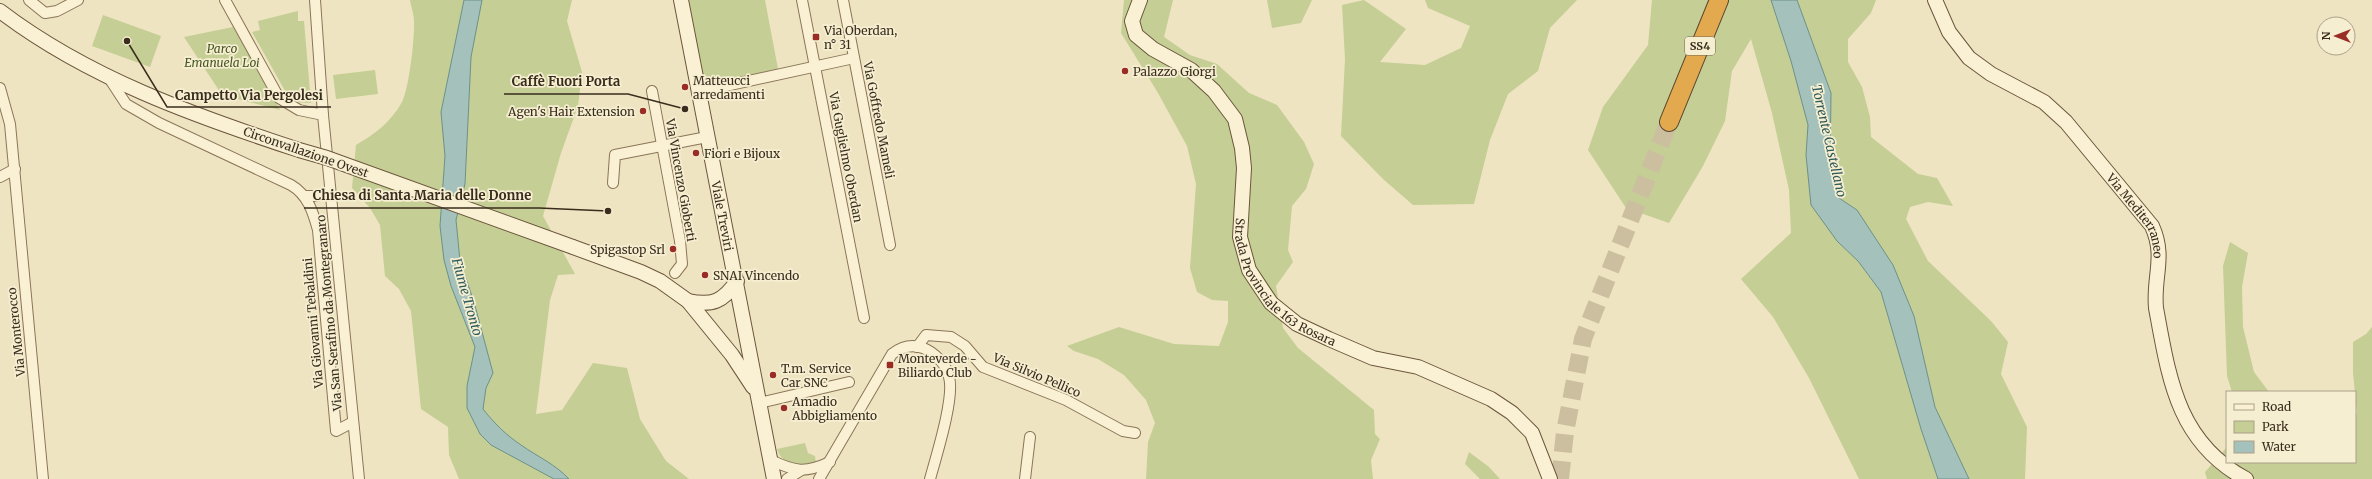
<svg xmlns="http://www.w3.org/2000/svg" width="2372" height="479" viewBox="0 0 2372 479" font-family="Merriweather,serif">
<style>
.green{fill:#c4ce95;fill-rule:evenodd}
.water{fill:#a4c2bb;stroke:#6b9089}
.lines{fill:none;stroke-linecap:round;stroke-linejoin:round}
.highway-tunnel{stroke:#cbbfa0;stroke-width:18;stroke-dasharray:18 9;stroke-linecap:butt}
.street-casing{stroke:#8a7558;stroke-width:12}
.secondary-casing{stroke:#6b563b;stroke-width:16}
.highway-casing{stroke:#57432d;stroke-width:20}
.street{stroke:#faf1d5;stroke-width:10}
.secondary{stroke:#faf1d5;stroke-width:14}
.highway{stroke:#e2a94f;stroke-width:18}
.secondary-bridge-casing{stroke:#6b563b;stroke-width:16;stroke-linecap:butt}
.secondary-bridge{stroke:#faf1d5;stroke-width:14}
.poi-dot{fill:#9a2c26;stroke:#f6eed1;stroke-width:1.5}
.labels{text-anchor:middle;dominant-baseline:central;stroke-width:3.5;stroke-linejoin:round;paint-order:stroke}
.shield{fill:#f6eed1;stroke:#726653;stroke-width:1}
.shield-label{font-size:11px;font-weight:bold;fill:#392c1d}
.poi-label{font-size:12px;fill:#392c1d;stroke:#f6eed1;text-anchor:start}
.park-label{font-size:12px;font-style:italic;fill:#465623;stroke:#f6eed1}
.street-label{font-size:12px;fill:#392c1d;stroke:#f6eed1}
.water-label{font-size:13px;font-style:italic;fill:#2c5959;stroke:#f6eed1}
.leader{fill:none;stroke:#392c1d;stroke-width:1.5}
.callout-dot{fill:#392c1d;stroke:#f6eed1;stroke-width:1.5}
.callout-label{font-size:13px;text-anchor:middle;font-weight:bold;fill:#392c1d;stroke:#f6eed1;stroke-width:3.5;stroke-linejoin:round;paint-order:stroke}
</style>
<rect width="100%" height="100%" fill="#efe4c1"/>
<g class="green">
<path d="M 410,0 L 464,0 L 441,112 L 445,156 L 440,226 L 451,286 L 475,347 L 467,386 L 480,434 L 491,445 L 554,479 L 459,479 L 449,455 L 448,427 L 421,409 L 411,311 L 399,289 L 385,276 L 380,225 L 370,208 L 352,188 L 356,145 C 375,134 391,122 402,102 C 409,89 415,36 414,21 C 414,14 411,7 410,0 Z"/>
<path d="M 482,0 L 572,0 L 567,21 L 582,72 L 578,106 L 561,153 L 543,216 L 575,274 L 558,275 L 550,300 L 536,414 L 562,410 L 593,363 L 627,368 L 640,419 L 666,461 L 689,479 L 569,479 C 555,464 538,457 521,445 C 506,435 494,423 483,409 L 486,388 L 493,373 L 474,302 L 460,261 L 456,220 L 465,184 L 471,57 Z"/>
<polygon points="685,0 765,0 778,69 702,88"/>
<polygon points="1124,0 1173,0 1164,37 1190,55 1217,64 1249,93 1277,105 1304,142 1314,164 1306,189 1292,206 1288,250 1293,262 1276,286 1283,328 1298,348 1374,410 1375,434 1380,439 1371,460 1373,479 1146,479 1148,442 1155,423 1146,400 1124,375 1098,359 1074,351 1067,346 1119,327 1174,344 1219,346 1228,322 1228,301 1212,300 1197,292 1190,268 1196,184 1187,146 1158,93 1121,33"/>
<polygon points="1267,0 1312,0 1301,23 1272,28"/>
<polygon points="1364,0 1406,29 1380,62 1425,65 1461,48 1470,26 1428,8 1425,0 1577,0 1550,28 1538,71 1508,94 1490,140 1474,204 1413,205 1383,179 1341,136 1345,59 1342,5"/>
<path d="M 1652,0 L 1771,0 L 1791,61 L 1808,125 L 1806,155 L 1837,241 L 1858,261 L 1881,292 L 1921,429 L 1938,479 L 1859,479 L 1809,378 L 1773,317 L 1741,279 L 1791,233 L 1789,190 L 1772,113 L 1751,39 L 1732,71 L 1725,121 L 1703,166 L 1669,223 L 1626,208 L 1588,150 L 1603,107 L 1648,45 ZM 1673,87 L 1686,93 L 1661,120 Z"/>
<polygon points="1797,0 1876,0 1871,13 1848,39 1848,62 1862,87 1870,117 1871,137 1918,174 1937,178 1953,206 1928,202 1910,207 1906,219 1928,261 1991,321 2008,342 2001,374 2027,427 2025,479 1969,479 1935,407 1914,316 1893,265 1857,210 1839,198 1830,170 1831,93"/>
<polygon points="298,11 298,21 304,21 311,103 293,102 289,98 252,32 260,30 258,21"/>
<polygon points="103,15 161,36 150,67 92,46"/>
<polygon points="233,27 280,110 222,95 184,37"/>
<polygon points="375,70 378,94 336,99 333,75"/>
<polygon points="2230,242 2248,253 2242,287 2243,327 2254,372 2269,392 2232,392 2227,376 2223,266"/>
<polygon points="2372,327 2372,479 2207,479 2205,472 2227,447 2227,462 2355,462 2355,415 2357,413 2353,373 2353,342 2366,334"/>
<path d="M 805,443 L 808,453 L 815,456 L 816,463 C 800,466 783,467 777,449 Z"/>
<polygon points="1469,452 1489,467 1500,479 1480,479 1465,464"/>
</g>
<g class="water">
<path d="M 464,0 L 482,0 L 471,57 L 465,184 L 456,220 L 460,261 L 474,302 L 493,373 L 486,388 L 483,409 C 494,423 506,435 521,445 C 538,457 555,464 569,479 L 554,479 L 491,445 L 480,434 L 467,408 L 467,386 L 475,347 L 451,286 L 444,260 L 440,226 L 445,156 L 441,112 Z"/>
<polygon points="1771,0 1797,0 1831,93 1830,170 1839,198 1857,210 1893,265 1914,316 1935,407 1969,479 1938,479 1921,429 1881,292 1858,261 1837,241 1811,205 1806,155 1808,125 1791,61"/>
</g>
<g class="lines">
<polyline class="highway-tunnel" points="1560,479 1565,432 1583,339 1669,122"/>
<defs>
<g id="street">
<polyline points="29,0 45,13 57,11 78,0"/>
<polyline points="225,0 279,98 299,110 323,115"/>
<polyline points="315,0 323,115 359,479"/>
<polyline points="802,0 864,318"/>
<polyline points="843,0 890,245"/>
<path d="M 109,78 L 126,104 L 159,123 L 291,185 C 308,195 313,212 318,230 L 336,431 L 353,422"/>
<polyline points="0,88 10,124 43,479"/>
<polyline points="652,91 680,241 682,264 675,273"/>
<polyline points="698,92 854,58"/>
<polyline points="0,177 15,169"/>
<polyline points="613,183 615,155 707,137"/>
<polyline points="305,196 317,196 330,191"/>
<polyline points="917,347 926,335 951,337 965,346 983,367 1066,400 1123,431 1135,433"/>
<polyline points="759,403 849,382"/>
<path d="M 771,460 C 795,472 806,473 830,462"/>
<polyline points="787,479 800,471"/>
<path d="M 819,479 L 892,354 C 901,347 912,344 923,348 C 934,352 947,365 949,377 C 955,397 936,457 930,479"/>
<polyline points="1025,479 1030,437"/>
</g>
<g id="secondary">
<path id="s1" d="M 681,0 L 774,479"/>
<path id="s2" d="M 1140,0 L 1132,21 L 1136,35 L 1153,49 L 1191,70 L 1214,91 L 1235,119 L 1242,148 L 1244,168 L 1240,237 L 1249,270 L 1271,303 L 1297,324 L 1329,339 L 1373,358 L 1418,367 L 1491,399 L 1512,413 L 1532,433 L 1550,479"/>
<path id="s3" d="M 1935,0 L 1949,32 L 1969,58 L 1991,74 L 2044,102 L 2066,122 L 2152,226 C 2166,257 2153,276 2156,308 C 2169,378 2177,442 2246,479"/>
<path d="M 0,11 C 88,78 195,116 299,150"/>
<polyline points="573,247 641,272 660,281 688,301 732,355 753,387"/>
<path d="M 688,301 C 712,306 723,302 737,281"/>
</g>
<polyline id="highway" points="1669,122 1719,0"/>
</defs>
<use href="#street" class="street-casing"/>
<use href="#secondary" class="secondary-casing"/>
<use href="#highway" class="highway-casing"/>
<use href="#street" class="street"/>
<use href="#secondary" class="secondary"/>
<use href="#highway" class="highway"/>
<defs>
<polyline id="secondary-bridge" points="299,150 327,158 573,247"/>
</defs>
<use href="#secondary-bridge" class="secondary-bridge-casing"/>
<use href="#secondary-bridge" class="secondary-bridge"/>
</g>
<g class="poi-dot">
<rect x="812" y="33" width="8" height="8" rx="2"/>
<circle cx="1125" cy="71" r="4"/>
<circle cx="685" cy="87" r="4"/>
<circle cx="643" cy="111" r="4"/>
<circle cx="696" cy="153" r="4"/>
<circle cx="673" cy="249" r="4"/>
<circle cx="705" cy="275" r="4"/>
<rect x="886" y="361" width="8" height="8" rx="2"/>
<circle cx="773" cy="375" r="4"/>
<circle cx="784" cy="408" r="4"/>
</g>
<g class="labels">
<rect class="shield" x="1685" y="37" width="30" height="18" rx="3"/>
<g class="shield-label">
<text x="1700" y="46">SS4</text>
</g>
<g class="poi-label">
<text x="824" y="30">Via Oberdan,<tspan x="824" dy="14">n° 31</tspan></text>
<text x="1133" y="71">Palazzo Giorgi</text>
<text x="693" y="80">Matteucci<tspan x="693" dy="14">arredamenti</tspan></text>
<text x="635" y="111" text-anchor="end">Agen's Hair Extension</text>
<text x="704" y="153">Fiori e Bijoux</text>
<text x="665" y="249" text-anchor="end">Spigastop Srl</text>
<text x="713" y="275">SNAI Vincendo</text>
<text x="898" y="358">Monteverde -<tspan x="898" dy="14">Biliardo Club</tspan></text>
<text x="781" y="368">T.m. Service<tspan x="781" dy="14">Car SNC</tspan></text>
<text x="792" y="401">Amadio<tspan x="792" dy="14">Abbigliamento</tspan></text>
</g>
<g class="park-label">
<text x="222" y="48">Parco<tspan x="222" dy="14">Emanuela Loi</tspan></text>
</g>
<g class="street-label">
<text transform="translate(879 120) rotate(79)">Via Goffredo Mameli</text>
<text transform="translate(306 152) rotate(19)">Circonvallazione Ovest</text>
<text transform="translate(846 157) rotate(79)">Via Guglielmo Oberdan</text>
<text transform="translate(681 180) rotate(80)">Via Vincenzo Gioberti</text>
<text stroke="none"><textPath href="#s1" startOffset="220">Viale Treviri</textPath></text>
<text stroke="none"><textPath href="#s3" startOffset="303">Via Mediterraneo</textPath></text>
<text stroke="none"><textPath href="#s2" startOffset="353">Strada Provinciale 163 Rosara</textPath></text>
<text transform="translate(329 313) rotate(-95)">Via San Serafino da Montegranaro</text>
<text transform="translate(313 323) rotate(-95)">Via Giovanni Tebaldini</text>
<text transform="translate(16 332) rotate(-96)">Via Monterocco</text>
<text transform="translate(1037 375) rotate(23)">Via Silvio Pellico</text>
</g>
<g class="water-label">
<text transform="translate(1829 141) rotate(77)">Torrente Castellano</text>
<text transform="translate(467 297) rotate(74)">Fiume Tronto</text>
</g>
</g>
<path class="leader" d="M685 109L628 94H504M127 41L167 107H331M608 211L539 208H304"/>
<g class="callout-dot">
<circle cx="685" cy="109" r="4"/>
<circle cx="127" cy="41" r="4"/>
<circle cx="608" cy="211" r="4"/>
</g>
<g class="callout-label">
<text x="566" y="86">Caffè Fuori Porta</text>
<text x="249" y="100">Campetto Via Pergolesi</text>
<text x="422" y="200">Chiesa di Santa Maria delle Donne</text>
</g>
<rect x="2226" y="391" width="130" height="72" fill="#f6eed1" stroke="#aaa089"/>
<rect x="2234" y="404" width="20" height="6" fill="#faf1d5" stroke="#aaa089"/>
<text x="2262" y="411" font-size="12" fill="#392c1d">Road</text>
<rect x="2234" y="421" width="20" height="12" fill="#c4ce95" stroke="#aaa089"/>
<text x="2262" y="431" font-size="12" fill="#392c1d">Park</text>
<rect x="2234" y="441" width="20" height="12" fill="#a4c2bb" stroke="#aaa089"/>
<text x="2262" y="451" font-size="12" fill="#392c1d">Water</text>
<g transform="translate(2336 36) rotate(270)"><circle r="19" fill="#f6eed1" stroke="#aaa089"/>
<path d="M0-3L7 15L0 10L-7 15Z" fill="#9a2c26"/>
<text y="-6" font-size="11" font-weight="bold" text-anchor="middle" fill="#392c1d">N</text>
</g>
</svg>
